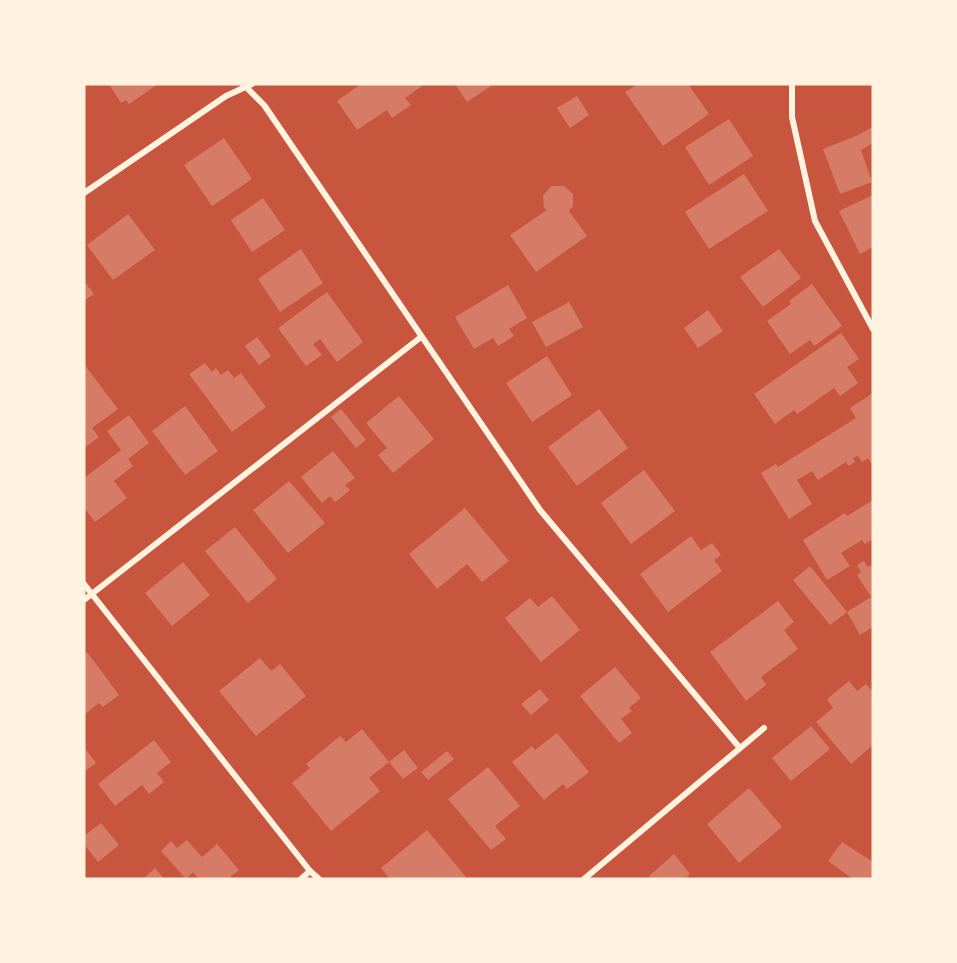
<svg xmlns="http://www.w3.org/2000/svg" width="957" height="963" viewBox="0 0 957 963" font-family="Spectral,serif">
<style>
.building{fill:#d67c66}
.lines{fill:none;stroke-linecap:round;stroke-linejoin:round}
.minor{stroke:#fff3e0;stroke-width:6}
</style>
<rect width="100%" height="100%" fill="#c8553d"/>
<g class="building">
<polygon points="109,84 158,84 129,104 126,100 121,103"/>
<polygon points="361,84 421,84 422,86 405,98 411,105 392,118 387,110 357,130 337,101"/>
<polygon points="455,84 489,84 491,86 467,102"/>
<polygon points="638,84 688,84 709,114 663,146 625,92"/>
<polygon points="577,96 589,115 570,128 557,108"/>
<polygon points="729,119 753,156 709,185 685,147"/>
<polygon points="873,127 873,143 861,150 872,182 840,194 823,149 856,136"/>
<polygon points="224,138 252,179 212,206 184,165"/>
<polygon points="744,174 768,211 709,249 685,212"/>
<polygon points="551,186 564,186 573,194 573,206 569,211 587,236 536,272 510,235 547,210 544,208 543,196"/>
<polygon points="873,195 873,247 860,254 839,211"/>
<polygon points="263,198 285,230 252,252 231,220"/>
<polygon points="128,214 155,250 113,280 87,245"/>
<polygon points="301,249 323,283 280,312 258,279"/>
<polygon points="779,249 801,278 763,307 740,277"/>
<polygon points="84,281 94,294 84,301"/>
<polygon points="812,284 842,326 814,346 810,340 790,354 767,321 791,304 789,301"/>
<polygon points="508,285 527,318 509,329 514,336 498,346 493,338 474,349 455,317"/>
<polygon points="327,292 363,342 337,362 320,339 313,344 322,355 306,366 278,328"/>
<polygon points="569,302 583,327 546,347 532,322"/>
<polygon points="708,310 723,331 698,348 684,328"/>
<polygon points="841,333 859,359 847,367 858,383 840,396 834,388 797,414 794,410 775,424 754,394"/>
<polygon points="257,337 271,356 259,365 245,346"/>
<polygon points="547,356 572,395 532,422 506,383"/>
<polygon points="205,363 212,372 216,368 221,375 228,370 234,378 241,373 266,407 232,432 189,374"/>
<polygon points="84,364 118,409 92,428 99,437 84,448"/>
<polygon points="873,393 873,466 868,458 862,462 858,456 853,458 855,462 849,466 846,462 818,480 812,471 797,480 812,504 789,519 761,473 776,464 778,467 856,418 850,408"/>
<polygon points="399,396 434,439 393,473 378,455 387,448 366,423"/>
<polygon points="185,406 218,451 185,475 152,431"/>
<polygon points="341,409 366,440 356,448 331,417"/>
<polygon points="599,409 628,448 577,486 548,447"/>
<polygon points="129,415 149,443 128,459 133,466 114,481 127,498 95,522 84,507 84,478 121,450 107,431"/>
<polygon points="333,451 355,478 345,485 350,490 335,502 330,496 322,503 301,477"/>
<polygon points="644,470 675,511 631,544 601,503"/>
<polygon points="289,481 325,523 288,553 253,510"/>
<polygon points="873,500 873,539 865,544 862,540 841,553 850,566 827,580 803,540 845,513 847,516"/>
<polygon points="465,508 509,561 482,582 467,564 437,589 409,554"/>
<polygon points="235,527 277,579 248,603 205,551"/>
<polygon points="691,536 701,550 712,543 721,555 714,560 722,571 668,612 640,574"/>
<polygon points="864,561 868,567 873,564 873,627 860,635 847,612 871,597 857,575 861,572 857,565"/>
<polygon points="183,562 210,595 172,626 145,593"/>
<polygon points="810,566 847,612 830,625 793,580"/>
<polygon points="552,596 580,630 541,662 505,618 530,598 538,607"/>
<polygon points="778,601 794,622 784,630 798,649 761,677 766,685 746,701 710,652"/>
<polygon points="87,652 119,695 103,707 99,703 84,715 84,655"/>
<polygon points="260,658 271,671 280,664 306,696 256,736 219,691"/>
<polygon points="615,667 641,698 629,708 632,711 621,719 632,733 619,743 580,696"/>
<polygon points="849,681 857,691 866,684 871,690 873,688 873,745 851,764 816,722 833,708 827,699"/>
<polygon points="540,689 549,700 531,715 521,704"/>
<polygon points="811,726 830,749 791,781 772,758"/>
<polygon points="362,729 389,762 369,778 380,791 331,831 292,783 310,768 306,764 340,736 346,742"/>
<polygon points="557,733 589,772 567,789 563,784 544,800 512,762 532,746 535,750"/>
<polygon points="154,740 171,762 157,773 164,782 149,794 142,785 115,806 98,784"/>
<polygon points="84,747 96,763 85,771 84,770"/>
<polygon points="404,750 418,768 403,779 389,762"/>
<polygon points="447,751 454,759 428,780 421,772"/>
<polygon points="488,767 520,806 495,826 506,839 491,850 448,799"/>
<polygon points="749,788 782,827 739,863 707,824"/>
<polygon points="101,823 119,845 98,862 84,844 84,836"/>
<polygon points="427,830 466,877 465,879 390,879 381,868"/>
<polygon points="187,840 202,857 217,844 239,870 230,877 232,879 199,879 193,872 186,879 161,851 171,841 177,848"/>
<polygon points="842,842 873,862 873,879 853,879 828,861"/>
<polygon points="674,854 690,874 687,877 689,879 652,879 649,876"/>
<polygon points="155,868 164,879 143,879"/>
</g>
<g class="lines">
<g class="minor">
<polyline points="243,84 264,105 540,510 739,747"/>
<polyline points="792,84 792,117 815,221 873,329"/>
<polyline points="84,193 226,96 252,84"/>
<polyline points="84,584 310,871 319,879"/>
<polyline points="84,600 421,337"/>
<polyline points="301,879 310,871"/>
<polyline points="584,879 764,728"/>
</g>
</g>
<rect width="957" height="963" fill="none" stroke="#fff3e0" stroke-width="171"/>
</svg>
